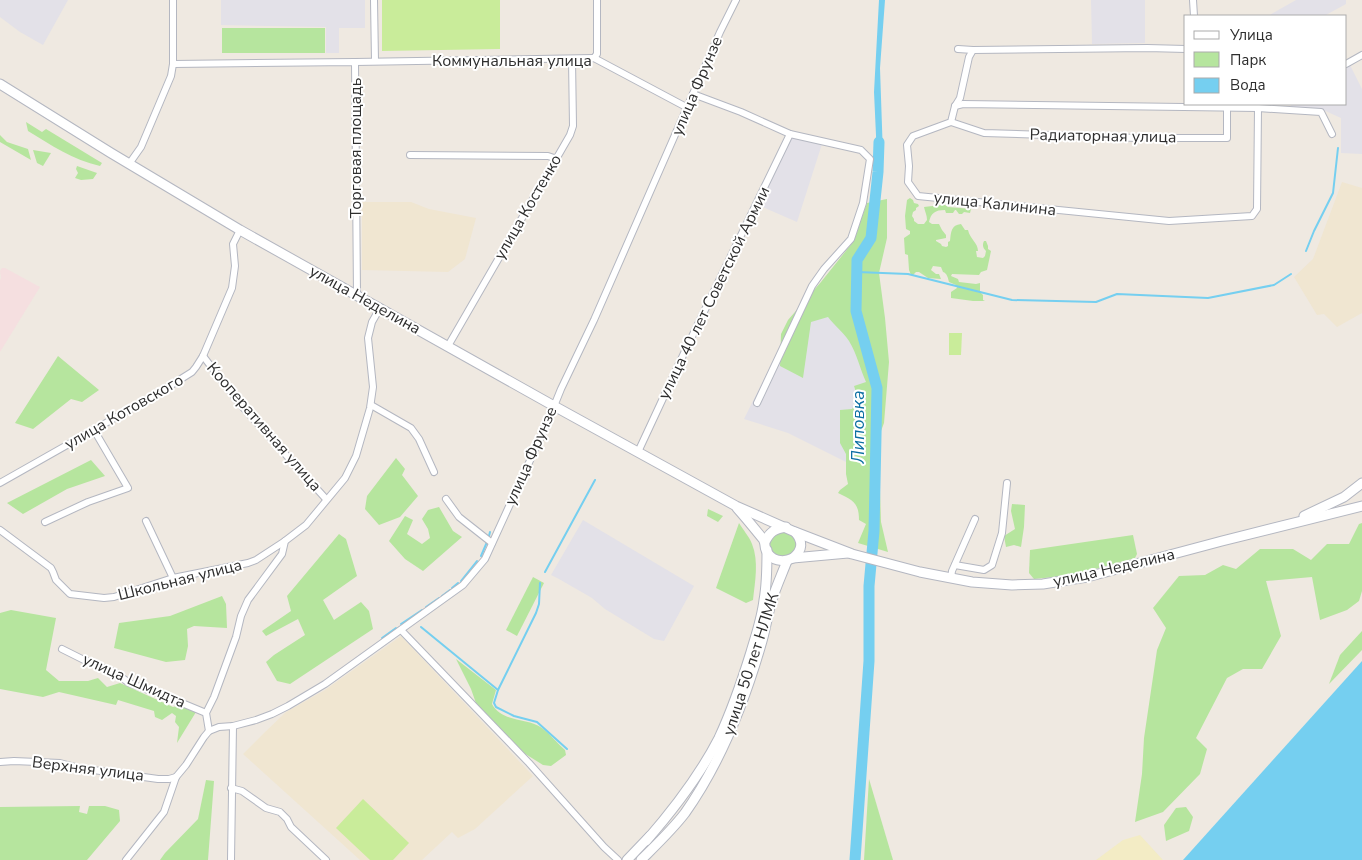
<svg xmlns="http://www.w3.org/2000/svg" width="1362" height="860" viewBox="0 0 1362 860" font-family="'Nunito Sans',sans-serif">
<style>
.industrial{fill:#e3e1e8}
.education{fill:#f0e6d1}
.medical{fill:#f5dfe0}
.green{fill:#b6e59e}
.sand{fill:#f3ecc5}
.pitch{fill:#c9ec9a}
.water{fill:#75cff0}
.lines{fill:none;stroke-linecap:round;stroke-linejoin:round}
.stream{stroke:#75cff0;stroke-width:2}
.river{stroke:#75cff0;stroke-width:11}
.street-casing{stroke:#b4b7c1;stroke-width:8}
.secondary-casing{stroke:#b4b7c1;stroke-width:11}
.street{stroke:#fff;stroke-width:6}
.secondary{stroke:#fff;stroke-width:9}
.labels{text-anchor:middle;dominant-baseline:central;stroke-width:4;stroke-linejoin:round;paint-order:stroke}
.street-label{font-size:16px;fill:#2e2e2e;stroke:#fff}
.water-label{font-size:18px;font-style:italic;fill:#0d6fa3;stroke:#fff}
</style>
<rect width="100%" height="100%" fill="#efe9e1"/>
<g class="industrial">
<polygon points="0,0 68,0 43,45 20,32 0,17"/>
<polygon points="221,0 365,0 365,28 339,28 339,53 326,53 326,27 221,25"/>
<polygon points="1091,0 1145,0 1145,43 1092,44"/>
<polygon points="1296,0 1346,0 1346,4 1324,16 1268,16"/>
<polygon points="1350,65 1362,89 1362,154 1341,153 1341,118 1321,109 1291,107 1291,104 1346,104 1346,67"/>
<polygon points="790,137 822,144 797,222 758,205"/>
<polygon points="802,302 855,322 870,382 852,465 788,433 744,419"/>
<polygon points="583,520 694,586 664,641 654,639 605,609 592,598 559,579 551,575"/>
</g>
<g class="education">
<polygon points="1342,182 1362,188 1362,313 1337,327 1324,314 1317,315 1294,277 1313,259"/>
<polygon points="362,202 411,202 429,209 476,218 465,259 448,272 362,270"/>
<polygon points="401,636 533,776 475,829 458,838 452,832 422,860 360,860 243,754 264,733 286,712 325,690"/>
</g>
<polygon class="medical" points="2,268 5,268 40,287 0,352 0,280 1,278 0,271"/>
<g class="green">
<rect x="222" y="28" width="103" height="25"/>
<path d="M 26,122 L 42,132 L 46,129 L 102,163 L 100,166 C 73,160 51,145 28,131 Z"/>
<polygon points="0,135 7,142 28,149 31,160 0,142"/>
<polygon points="33,150 51,153 43,166 37,163"/>
<polygon points="77,166 97,173 93,179 81,180 75,178 78,173 76,169"/>
<path d="M 910,198 L 913,200 L 914,203 L 918,204 L 919,206 L 916,208 L 916,210 L 913,212 L 912,216 L 914,219 L 914,221 L 918,224 L 924,224 L 927,220 C 927,215 925,212 924,207 L 941,205 L 942,203 L 948,207 L 971,209 L 970,213 L 964,212 L 962,214 L 959,214 L 956,210 L 955,210 L 953,213 L 946,213 L 945,210 C 935,210 931,213 929,222 L 932,224 L 939,224 L 942,230 L 946,235 L 946,238 L 936,240 L 936,241 L 941,244 L 942,246 L 946,247 L 948,246 L 948,242 L 950,241 C 951,232 951,225 961,224 L 965,230 L 968,230 C 970,239 978,243 978,251 L 976,251 L 977,257 L 983,258 L 985,256 L 986,251 C 983,248 982,245 984,241 L 986,241 L 988,246 L 988,249 L 991,251 L 987,270 L 981,272 L 979,275 C 970,275 961,274 952,274 L 951,276 L 958,279 L 959,282 L 976,284 L 980,283 L 980,292 L 983,295 L 983,300 L 985,301 L 973,301 L 951,298 L 951,292 L 957,288 L 956,285 L 949,282 C 948,278 947,273 943,272 L 941,267 L 933,266 L 931,270 L 936,274 L 939,274 L 941,279 L 928,278 L 919,272 L 916,272 L 913,275 L 911,275 L 909,270 L 908,255 L 905,254 L 904,238 L 910,234 L 910,231 L 906,229 L 905,216 L 907,200 Z"/>
<path d="M 887,199 L 887,238 L 879,273 L 885,318 L 889,362 L 884,423 L 870,460 L 872,466 L 871,487 L 880,491 L 881,522 L 888,552 L 858,543 L 866,524 L 859,520 C 859,503 853,500 838,493 L 840,490 L 848,484 L 846,474 L 846,454 L 840,443 L 840,410 L 852,409 L 858,398 L 854,386 L 866,382 C 860,369 857,354 849,341 C 844,333 834,325 828,317 L 811,322 L 803,378 L 780,366 L 781,334 L 788,320 L 821,282 L 853,242 L 867,203 Z"/>
<polygon points="58,356 99,390 82,402 71,399 33,429 15,423"/>
<polygon points="396,458 405,469 402,475 418,496 400,517 379,525 365,509 367,496"/>
<polygon points="91,460 105,476 67,489 23,514 7,503"/>
<polygon points="1012,504 1025,505 1024,527 1021,547 1014,545 1006,547 1004,536 1015,529 1011,511"/>
<polygon points="439,507 453,531 462,537 423,571 405,559 389,541 405,516 413,520 407,534 422,544 430,538 428,529 422,519 428,510"/>
<polygon points="708,509 723,516 718,522 707,516"/>
<path d="M 739,523 C 743,530 749,536 752,544 C 759,561 755,582 753,600 L 746,603 L 716,588 Z"/>
<polygon points="1362,523 1362,591 1359,601 1347,610 1320,620 1312,577 1266,581 1281,636 1262,669 1243,669 1227,678 1196,738 1207,749 1200,774 1163,812 1135,822 1142,774 1144,738 1157,650 1166,628 1153,608 1179,576 1205,575 1223,565 1236,569 1260,549 1293,549 1311,560 1327,544 1349,544 1359,524"/>
<path d="M 783,530 L 795,535 L 798,548 L 789,558 L 775,555 C 765,543 771,536 783,530 Z"/>
<polygon points="339,534 346,539 357,576 323,600 334,620 361,602 369,611 373,629 290,684 277,681 266,662 274,655 305,635 298,619 266,636 262,631 291,611 287,596"/>
<polygon points="1133,535 1137,554 1135,558 1074,575 1034,579 1029,573 1030,550"/>
<polygon points="533,577 544,583 517,636 506,630"/>
<polygon points="222,596 226,604 227,628 194,626 187,629 188,646 185,660 166,662 114,648 119,623 170,616"/>
<polygon points="11,610 56,618 46,670 59,681 88,681 98,678 107,687 120,683 173,707 181,705 196,712 177,743 179,727 175,722 176,716 172,713 162,720 155,717 154,711 118,700 116,705 59,692 43,697 0,689 0,613"/>
<polygon points="1362,631 1362,650 1329,684 1340,655"/>
<path d="M 456,659 L 496,690 L 492,704 C 502,723 527,717 542,728 C 550,734 557,743 565,750 L 566,755 L 551,766 L 543,765 L 519,750 L 477,706 L 471,689 Z"/>
<polygon points="869,779 893,860 864,860"/>
<polygon points="206,780 214,781 208,860 160,860 165,853 198,819"/>
<polygon points="80,806 79,812 87,814 89,806 105,806 119,810 120,821 87,860 0,860 0,807"/>
<polygon points="1186,807 1193,817 1189,831 1166,841 1164,825 1176,808"/>
</g>
<polygon class="sand" points="1140,835 1163,860 1096,860 1123,840"/>
<g class="pitch">
<polygon points="382,0 500,0 500,49 382,51"/>
<polygon points="949,333 962,333 961,355 949,355"/>
<polygon points="363,799 409,843 393,860 370,860 336,828"/>
</g>
<g class="water">
<polygon points="879,0 885,0 880,68 883,156 877,157 874,92"/>
<polygon points="1362,661 1362,860 1183,860"/>
</g>
<g class="lines">
<g class="stream">
<polyline points="1306,251 1314,231 1333,193 1338,148"/>
<polyline points="857,272 908,274 1012,300 1096,302 1117,294 1208,298 1274,285 1291,274"/>
<polyline points="489,536 490,532"/>
<polyline points="481,556 487,542"/>
<polyline points="545,572 595,480"/>
<polyline points="461,581 477,561"/>
<polyline points="540,583 539,604 536,613 498,690 494,703 496,707 514,716 537,722 567,749"/>
<polyline points="452,588 458,583"/>
<polyline points="442,596 450,590"/>
<polyline points="426,607 439,598"/>
<polyline points="401,624 422,610"/>
<polyline points="421,627 498,690"/>
<polyline points="382,638 396,628"/>
</g>
<polyline class="river" points="855,860 869,661 869,586 874,531 877,388 856,311 857,260 871,238 878,172 879,142"/>
<defs>
<g id="street">
<polyline points="374,0 375,61"/>
<polyline points="1193,0 1194,16"/>
<polyline points="958,49 973,50 969,57 960,98 955,106 951,122 913,136 907,145 909,166 908,182 918,196 1169,221 1252,216 1257,209 1258,108"/>
<polyline points="973,50 1147,48 1186,49"/>
<polyline points="594,58 597,54 597,0"/>
<polyline points="355,62 594,58 688,108"/>
<polyline points="173,64 355,62 357,295"/>
<polyline points="1346,64 1362,55"/>
<polyline points="693,94 741,112 790,134 861,150 870,159 863,203 851,239 824,269 812,286 757,403"/>
<polyline points="955,106 963,104 1258,108 1321,112 1332,134"/>
<polyline points="951,122 984,133 1138,138 1227,138 1227,108"/>
<polyline points="410,155 548,156 557,159"/>
<polyline points="129,164 141,147 171,76 173,64 173,0"/>
<polyline points="448,346 570,135 573,126 572,59"/>
<polyline points="203,356 240,404 326,499"/>
<polyline points="371,405 411,428 419,439 434,472"/>
<polyline points="638,452 685,351 790,134"/>
<polyline points="0,483 157,394 192,372 196,367 203,356 232,288 235,266 233,244 240,230"/>
<polyline points="446,499 459,517 492,543"/>
<polyline points="146,521 173,578"/>
<polyline points="45,522 88,502 128,488 94,430"/>
<polyline points="0,530 51,568 53,572 56,580 70,594 104,598 114,597 173,578 248,563 256,560 285,541"/>
<polyline points="955,565 984,570 992,565 1002,533 1007,483"/>
<polyline points="951,579 952,571 975,519"/>
<polyline points="401,630 529,763 604,847 618,860"/>
<polyline points="62,649 84,660 116,673 129,683 165,696 206,713"/>
<polyline points="209,731 206,713 214,697 236,637 241,616 248,600 282,554 285,541 306,525 345,478 356,456 370,408 373,387 368,338 372,322 380,308"/>
<polyline points="0,762 14,761 60,763 79,768 158,779 169,779 176,777"/>
<polyline points="231,788 242,791 266,808 280,812 287,819 291,827 326,860"/>
<polyline points="126,860 164,812 176,777 186,765 204,737 209,731 219,727 233,726 256,720 272,714 288,706 325,684 463,585 485,559 548,421 561,389 594,320 720,32 736,0"/>
<polyline points="231,860 233,726"/>
</g>
<g id="secondary">
<polyline points="0,84 111,153 240,230 554,406 736,506 795,532 852,554 920,572 972,582 1012,585 1043,584 1087,577 1222,541 1362,506"/>
<path d="M 737,508 C 746,518 754,528 763,539 C 766,543 764,545 766,550 C 771,561 783,563 793,558 L 848,553"/>
<polyline points="1304,516 1344,497 1362,483"/>
<path d="M 765,542 C 770,531 775,529 786,527"/>
<path d="M 793,558 C 803,550 803,541 795,532"/>
<path d="M 646,841 C 674,809 700,775 719,738 C 732,710 742,681 751,652 C 756,635 762,618 764,600 C 767,584 767,567 767,550"/>
<polyline points="627,860 650,836"/>
<path d="M 641,860 C 656,845 672,830 685,813 C 721,762 745,701 762,641 C 766,627 768,613 772,600 C 776,587 782,574 787,561"/>
</g>
</defs>
<use href="#street" class="street-casing"/>
<use href="#secondary" class="secondary-casing"/>
<use href="#street" class="street"/>
<use href="#secondary" class="secondary"/>
</g>
<g class="labels">
<g class="street-label">
<text x="512" y="61">Коммунальная улица</text>
<text transform="translate(697 86) rotate(-67)">улица Фрунзе</text>
<text transform="translate(1103 136) rotate(1)">Радиаторная улица</text>
<text transform="translate(356 148) rotate(-90)">Торговая площадь</text>
<text transform="translate(995 204) rotate(6)">улица Калинина</text>
<text transform="translate(528 207) rotate(-60)">улица Костенко</text>
<text transform="translate(714 293) rotate(-64)">улица 40 лет Советской Армии</text>
<text transform="translate(365 300) rotate(29)">улица Неделина</text>
<text transform="translate(124 412) rotate(-30)">улица Котовского</text>
<text transform="translate(264 427) rotate(49)">Кооперативная улица</text>
<text transform="translate(531 456) rotate(-66)">улица Фрунзе</text>
<text transform="translate(1114 568) rotate(-13)">улица Неделина</text>
<text transform="translate(180 580) rotate(-14)">Школьная улица</text>
<text transform="translate(751 664) rotate(-72)">улица 50 лет НЛМК</text>
<text transform="translate(134 681) rotate(24)">улица Шмидта</text>
<text transform="translate(88 769) rotate(7)">Верхняя улица</text>
</g>
<g class="water-label">
<text transform="translate(858 427) rotate(-90)">Липовка</text>
</g>
</g>
<rect x="1184" y="15" width="162" height="90" fill="#ffffff" stroke="#ababab"/>
<rect x="1194" y="31" width="25" height="8" fill="#ffffff" stroke="#ababab"/>
<text x="1230" y="40" font-size="15" fill="#2e2e2e">Улица</text>
<rect x="1194" y="52" width="25" height="15" fill="#b6e59e" stroke="#ababab"/>
<text x="1230" y="65" font-size="15" fill="#2e2e2e">Парк</text>
<rect x="1194" y="78" width="25" height="15" fill="#75cff0" stroke="#ababab"/>
<text x="1230" y="90" font-size="15" fill="#2e2e2e">Вода</text>
</svg>
